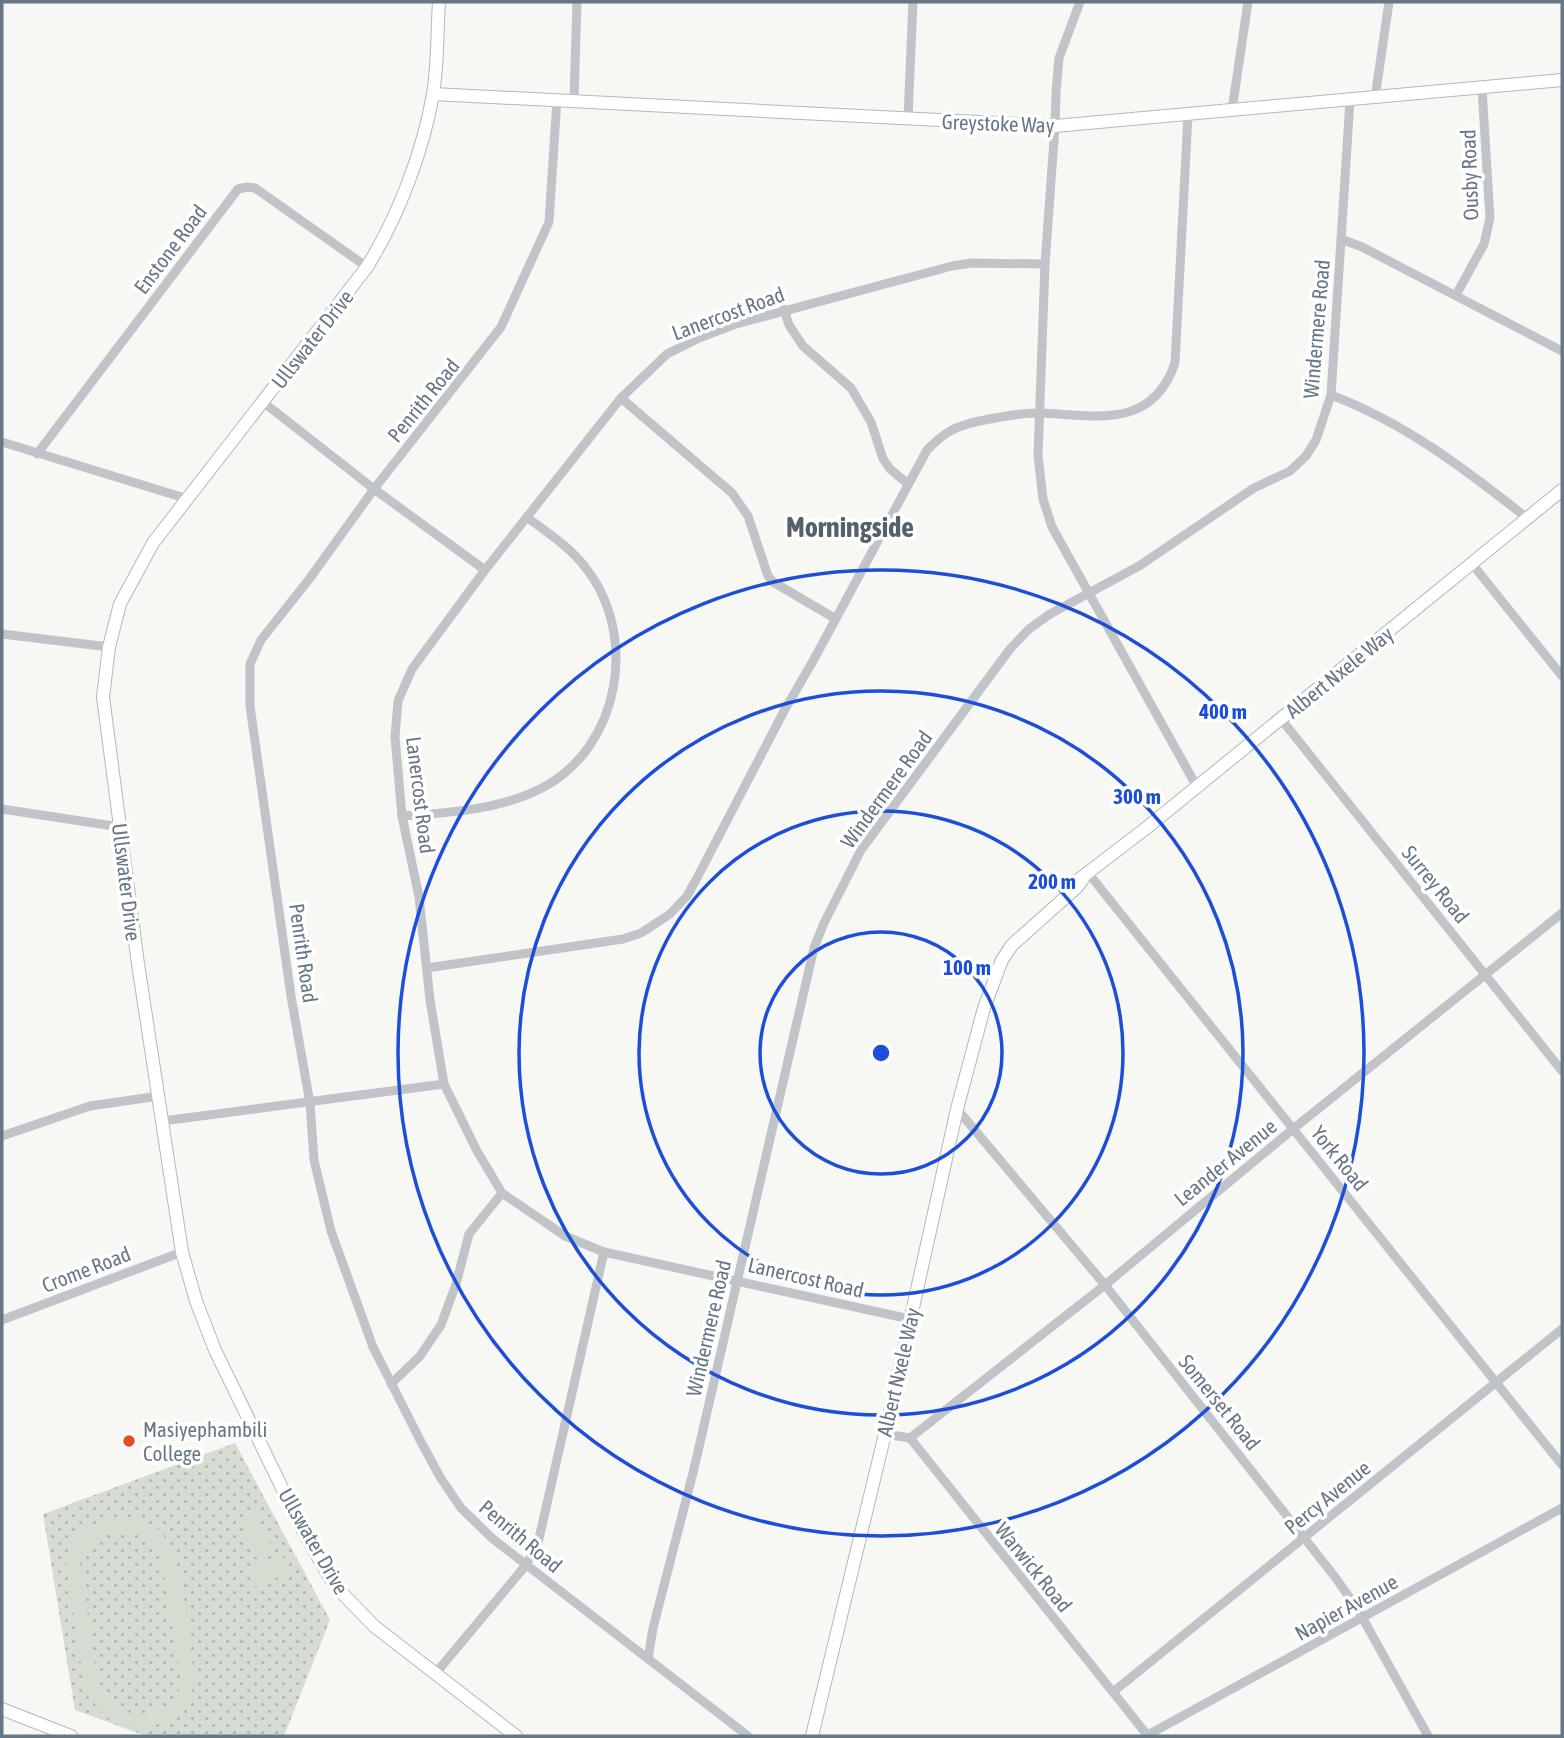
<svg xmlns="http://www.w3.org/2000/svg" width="1564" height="1738" viewBox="0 0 1564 1738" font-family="'Asap Condensed',sans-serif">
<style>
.green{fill:url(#green-dots)}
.pitch{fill:#d7dcd3;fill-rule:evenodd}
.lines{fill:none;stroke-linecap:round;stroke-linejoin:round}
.secondary-casing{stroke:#b2b8bc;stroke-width:14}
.street{stroke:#c0c4c8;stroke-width:9}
.secondary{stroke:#fff;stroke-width:12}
.ring{fill:none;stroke:#1d4ed8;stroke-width:3.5}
.poi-dot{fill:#e44e27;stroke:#fff;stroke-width:2.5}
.labels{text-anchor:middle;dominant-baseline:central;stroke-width:7;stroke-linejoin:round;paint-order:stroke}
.street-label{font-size:21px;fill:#667885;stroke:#fff}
.poi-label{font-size:21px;fill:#667885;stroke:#fff;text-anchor:start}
.district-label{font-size:28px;font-weight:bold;fill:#54616a;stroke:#fff}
.centre{fill:#1d4ed8;stroke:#fff;stroke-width:3.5}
.ring-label{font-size:21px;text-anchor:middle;font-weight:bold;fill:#1d4ed8;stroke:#fff;stroke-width:7;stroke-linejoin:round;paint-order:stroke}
</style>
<defs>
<pattern id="green-dots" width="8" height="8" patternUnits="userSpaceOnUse" patternTransform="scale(1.75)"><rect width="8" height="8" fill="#d7dcd3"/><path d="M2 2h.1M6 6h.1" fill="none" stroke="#b2b7b1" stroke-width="1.8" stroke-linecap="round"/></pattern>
</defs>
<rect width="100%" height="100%" fill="#f7f7f4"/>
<polygon class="green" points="235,1443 330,1620 284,1736 146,1736 75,1710 43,1514"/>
<g class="pitch">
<polygon points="256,1511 273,1550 255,1557 239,1518"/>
<path d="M 130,1519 C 141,1520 152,1523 160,1531 C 184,1556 189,1643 195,1679 L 190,1698 L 179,1714 L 152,1726 L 132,1727 L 118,1724 L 104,1715 L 85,1693 L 66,1563 L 68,1552 L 74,1538 L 87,1528 L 103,1522 ZM 130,1531 C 146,1536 152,1543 161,1557 L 181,1679 L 178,1693 L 170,1704 L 150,1714 L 131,1713 L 119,1710 L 99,1692 L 80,1563 C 87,1535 105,1534 130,1531 Z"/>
<polygon points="282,1554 290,1572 255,1587 247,1570"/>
</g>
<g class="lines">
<defs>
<g id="secondary">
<path d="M 439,2 C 437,32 438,64 433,94 C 423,152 398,217 367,267 L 153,543 L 120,604 L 109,647 L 103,697 L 138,964 L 182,1252 L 196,1301 L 215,1350 L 302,1529 L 331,1580 L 342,1593 L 374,1626 L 516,1736"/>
<polyline points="433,94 1055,126 1562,80"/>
<polyline points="1077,881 1145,829 1562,490"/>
<polyline points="2,1709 71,1736"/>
<polyline points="812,1736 885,1434 957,1109 984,1008 1002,960 1012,945 1077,887 1083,879"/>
</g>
</defs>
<use href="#secondary" class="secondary-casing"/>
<g class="street">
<polyline points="1080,2 1059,58 1056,92 1055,126 1045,264 1038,456 1043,499 1052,527 1197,787"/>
<polyline points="1375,98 1389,2"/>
<polyline points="557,99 549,222 501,327 374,489 310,578 261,640 250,664 250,706 291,996 310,1103 314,1160 331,1231 373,1347 420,1440 440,1477 461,1508 493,1539 748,1736"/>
<polyline points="574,100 577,2"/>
<polyline points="1232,110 1248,2"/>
<polyline points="908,118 913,2"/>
<polyline points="1341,239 1362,247 1562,351"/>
<polyline points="1456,295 1484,244 1490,218 1482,88"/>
<polyline points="784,309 789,325 803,346 851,388 871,422 883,459 890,469 908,484"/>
<path d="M 1331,395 C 1405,423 1465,469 1527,518"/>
<polyline points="621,398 732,493 748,516 768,576 773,582 836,619"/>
<polyline points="263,402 374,489 485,570"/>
<polyline points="2,442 188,499"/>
<polyline points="37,454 238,189 247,187 255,188 367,267"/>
<polyline points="1473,565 1562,676"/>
<polyline points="2,634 109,647"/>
<polyline points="1281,719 1562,1071"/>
<polyline points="2,809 120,827"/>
<path d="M 402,816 C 448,813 499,810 542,788 C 621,747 639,634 585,567 C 570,547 548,533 528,518"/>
<polyline points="1089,874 1562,1465"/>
<path d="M 427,968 L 623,939 L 641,933 L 670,914 L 687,896 L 697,878 L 784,711 L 813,661 L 927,450 C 935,442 942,435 952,430 C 968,421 1024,412 1042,413 C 1096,416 1153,429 1175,363 L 1188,115"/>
<polyline points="957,1109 1105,1285 1335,1577 1357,1608 1428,1736"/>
<polyline points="163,1121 444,1084"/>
<polyline points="2,1136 90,1106 159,1096"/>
<polyline points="910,1319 604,1252 565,1236 502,1193 477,1151 444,1084 430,1000 419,897 402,816 395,737 398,701 412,669 485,570 621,398 667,354 699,338 736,324 952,266 971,263 1045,264"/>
<polyline points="2,1320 182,1252"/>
<polyline points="391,1384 420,1356 441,1325 456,1284 469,1234 502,1193"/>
<polyline points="885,1434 910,1438 1148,1736"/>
<polyline points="910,1438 1105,1285 1293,1129 1562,913"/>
<polyline points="648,1659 653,1628 693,1473 814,948 824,923 861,850 1010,649 1029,629 1050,614 1139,566 1254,488 1290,471 1306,456 1316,440 1331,395 1350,100"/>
<polyline points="435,1674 526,1565 538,1543 604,1252"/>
<polyline points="1113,1692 1562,1329"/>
<polyline points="1146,1736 1562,1508"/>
</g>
<use href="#secondary" class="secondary"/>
</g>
<g class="ring">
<circle cx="881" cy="1053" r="121"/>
<circle cx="881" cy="1053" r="242"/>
<circle cx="881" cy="1053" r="362"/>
<circle cx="881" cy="1053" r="483"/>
</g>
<circle class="poi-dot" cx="129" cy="1441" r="7"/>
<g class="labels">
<g class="street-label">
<text transform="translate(998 123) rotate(2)">Greystoke Way</text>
<text transform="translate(1469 175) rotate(-92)">Ousby Road</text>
<text transform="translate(170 249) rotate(-53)">Enstone Road</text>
<text transform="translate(728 313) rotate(-20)">Lanercost Road</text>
<text transform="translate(1316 329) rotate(-85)">Windermere Road</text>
<text transform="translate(312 339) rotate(-52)">Ullswater Drive</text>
<text transform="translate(423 400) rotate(-51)">Penrith Road</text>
<text transform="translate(1339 672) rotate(-39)">Albert Nxele Way</text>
<text transform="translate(886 789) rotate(-54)">Windermere Road</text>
<text transform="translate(421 795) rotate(83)">Lanercost Road</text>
<text transform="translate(127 882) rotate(83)">Ullswater Drive</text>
<text transform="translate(1436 884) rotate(51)">Surrey Road</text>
<text transform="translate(304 953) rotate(82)">Penrith Road</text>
<text transform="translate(1340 1158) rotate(51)">York Road</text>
<text transform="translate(1225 1162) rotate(-39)">Leander Avenue</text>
<text transform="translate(86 1269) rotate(-21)">Crome Road</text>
<text transform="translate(806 1277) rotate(13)">Lanercost Road</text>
<text transform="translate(708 1328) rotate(-77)">Windermere Road</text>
<text transform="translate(898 1372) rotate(-77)">Albert Nxele Way</text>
<text transform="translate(1220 1402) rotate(51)">Somerset Road</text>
<text transform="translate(1327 1497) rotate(-39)">Percy Avenue</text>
<text transform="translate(521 1536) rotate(40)">Penrith Road</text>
<text transform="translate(314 1541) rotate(60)">Ullswater Drive</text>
<text transform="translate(1034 1567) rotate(51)">Warwick Road</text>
<text transform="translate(1346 1607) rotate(-29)">Napier Avenue</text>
</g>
<g class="poi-label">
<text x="143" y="1429">Masiyephambili<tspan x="143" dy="24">College</tspan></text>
</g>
<g class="district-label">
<text x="850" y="527">Morningside</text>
</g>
</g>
<circle cx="881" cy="1053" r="10" class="centre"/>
<g class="ring-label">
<text x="1223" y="719">400 m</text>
<text x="1137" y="804">300 m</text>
<text x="1052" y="889">200 m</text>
<text x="967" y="975">100 m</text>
</g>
<rect width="1564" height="1738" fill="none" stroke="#667885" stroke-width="7"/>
</svg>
